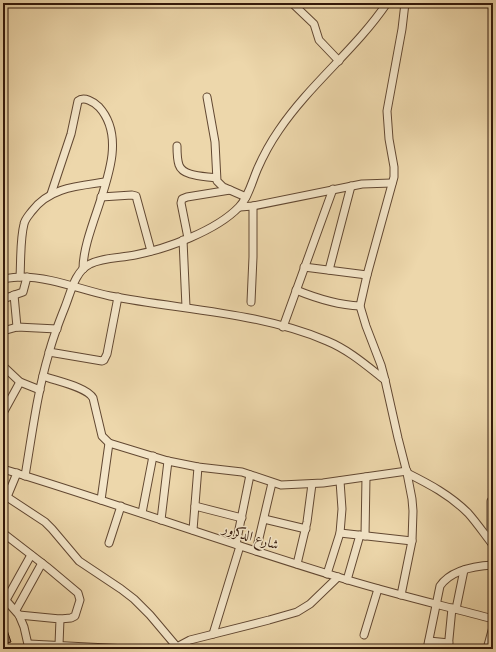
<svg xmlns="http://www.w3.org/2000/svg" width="496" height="652" viewBox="0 0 496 652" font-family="'Gentium Book Plus',Amiri,serif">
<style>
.building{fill:#947b5e;stroke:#33180a}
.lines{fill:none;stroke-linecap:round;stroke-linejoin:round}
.minor-casing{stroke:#624832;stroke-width:9}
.minor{stroke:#f3e5c8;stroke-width:7}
.labels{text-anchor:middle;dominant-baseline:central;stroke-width:3;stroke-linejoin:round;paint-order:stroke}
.street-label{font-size:14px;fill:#33180a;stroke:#f3e5c8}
</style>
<rect width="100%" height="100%" fill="#edd7ab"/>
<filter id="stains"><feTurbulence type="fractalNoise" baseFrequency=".005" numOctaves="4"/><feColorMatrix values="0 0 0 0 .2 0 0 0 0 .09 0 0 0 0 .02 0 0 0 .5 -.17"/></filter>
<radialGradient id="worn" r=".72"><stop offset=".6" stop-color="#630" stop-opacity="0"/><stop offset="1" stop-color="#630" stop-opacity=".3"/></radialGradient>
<polygon class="building" points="4,621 11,642 3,644 3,622"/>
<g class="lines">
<defs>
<g id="minor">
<polyline points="292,3 314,24 319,40 339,61"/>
<polyline points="207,97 215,142 217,181 223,187 246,197"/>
<path d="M 177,146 C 177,152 177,159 179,165 C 183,177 206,176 216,178"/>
<path d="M 51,194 L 71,134 L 78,101 C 84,96 94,102 99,107 C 137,149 83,221 83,269"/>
<polyline points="101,197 132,195 136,196 151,251"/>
<polyline points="240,207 253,206 362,184 392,183"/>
<polyline points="188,238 181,203 182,199 187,197 230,190"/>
<polyline points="183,240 186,307"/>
<polyline points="304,267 367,275"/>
<polyline points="329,270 351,186"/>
<path d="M 20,277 C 21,260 20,240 24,224 C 25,219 29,215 32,211 C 50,187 79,186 105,182"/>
<path d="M 3,279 C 9,278 15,277 21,277 C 52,277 81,290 110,296 C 182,310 259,312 327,341 C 349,350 367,366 385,380"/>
<path d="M 296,290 C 318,299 337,305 360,306"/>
<polyline points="14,295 17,327"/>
<polyline points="3,299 23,292 27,277"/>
<polyline points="251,302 253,257 253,206"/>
<polyline points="283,327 333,189"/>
<polyline points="3,331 17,327 57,329"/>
<polyline points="49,352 102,361 104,360 107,354 118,297"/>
<polyline points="3,366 20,382 40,390"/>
<path d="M 43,376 C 56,381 87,387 93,398 L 102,436 L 109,443 L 168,461 L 198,467 L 242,472 L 281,485 L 323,483 L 407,471"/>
<polyline points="3,413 20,382"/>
<path d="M 3,469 C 115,503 226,543 338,577 C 389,593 441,605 493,619"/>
<path d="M 407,473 C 429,484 450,495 468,513 C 477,523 485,535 493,545"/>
<path d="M 25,476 C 32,435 37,393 49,353 C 53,337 59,322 65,307 C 71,292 75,271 90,264 C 103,257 121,258 135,255 C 166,249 216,231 239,207 C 248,198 252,182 257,170 C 263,156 270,143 279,130 C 310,84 356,49 387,3"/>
<polyline points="7,497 45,522 52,529 79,561 121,589 134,599 150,615 177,647"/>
<polyline points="101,500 109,443"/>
<polyline points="3,502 7,497 17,473"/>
<polyline points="195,506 242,518"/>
<polyline points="142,513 153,456"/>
<polyline points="264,519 306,529"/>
<polyline points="161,520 168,461"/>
<polyline points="193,530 198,467"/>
<polyline points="3,533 47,567 78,593 80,600 75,616 71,618 60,619"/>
<polyline points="340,533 412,541"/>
<polyline points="365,536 366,477"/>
<polyline points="491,542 491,501 493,499"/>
<polyline points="109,543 121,506"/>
<polyline points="236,544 250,475"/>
<polyline points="256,551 272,483"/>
<polyline points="297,564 307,522 312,484"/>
<polyline points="327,574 340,533 342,509 340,481"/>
<polyline points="347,580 360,535"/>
<polyline points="401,595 412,541 413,511 412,499 407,473 398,438 385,380 381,365 366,326 360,306 367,275 394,177 394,167 389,139 387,111 402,29 405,3"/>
<polyline points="3,597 19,615 24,627 29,649"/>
<polyline points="6,600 31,555"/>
<polyline points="456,609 464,570"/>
<polyline points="16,610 42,563"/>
<polyline points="19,615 60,619 59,645"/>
<polyline points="213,634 240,546"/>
<polyline points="364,635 378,589"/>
<polyline points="429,641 449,643"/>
<polyline points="29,644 127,649"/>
<polyline points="173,649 190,640 269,620 297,612 310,604 338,577"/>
<path d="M 427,649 L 440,586 C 451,570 474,566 493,565"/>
<polyline points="448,649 452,608"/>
<polyline points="487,649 493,627"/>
</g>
</defs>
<use href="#minor" class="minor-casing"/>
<use href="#minor" class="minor"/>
</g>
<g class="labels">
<g class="street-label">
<text transform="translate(251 536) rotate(18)">شارع الدكرور</text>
</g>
</g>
<rect width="496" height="652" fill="none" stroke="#edd7ab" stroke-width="16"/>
<rect x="4" y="4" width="488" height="644" fill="none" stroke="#33180a" stroke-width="2"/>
<rect x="8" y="8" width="480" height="636" fill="none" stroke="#33180a"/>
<rect width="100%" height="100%" filter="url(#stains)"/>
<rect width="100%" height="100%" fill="url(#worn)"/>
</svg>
